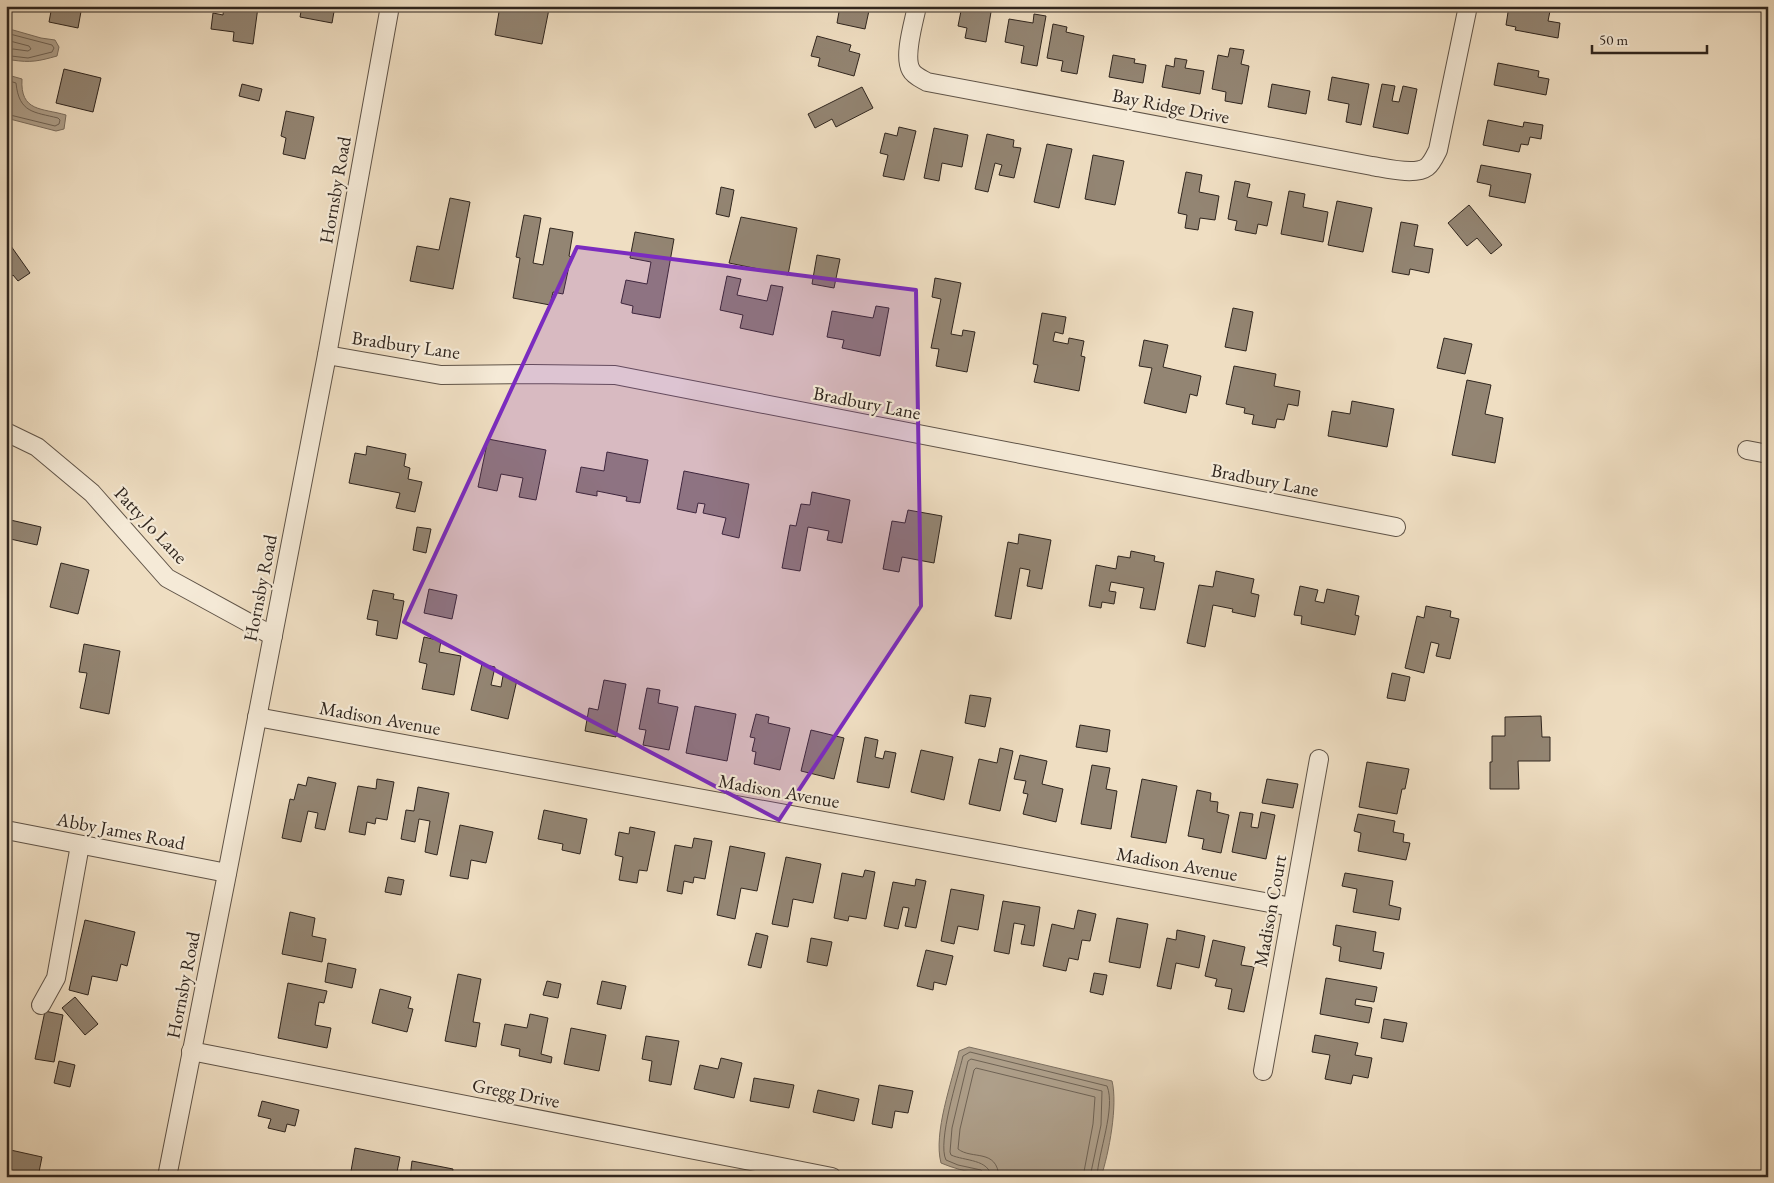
<svg xmlns="http://www.w3.org/2000/svg" width="1774" height="1183" viewBox="0 0 1774 1183" font-family="'EB Garamond',serif">
<style>
.water{fill:#ae9f8a;stroke:#7b6e5f}
.lines{fill:none;stroke-linecap:round;stroke-linejoin:round}
.shore{stroke:#6e6254;stroke-width:1}
.building{fill:#938573;stroke:#2f251e}
.minor-casing{stroke:#5f5347;stroke-width:20}
.minor{stroke:#f5ead7;stroke-width:18}
.marked{fill:#7b2cbf;fill-opacity:0.2;stroke:#7b2cbf;stroke-width:4;stroke-linejoin:round}
.labels{text-anchor:middle;dominant-baseline:central;stroke-width:4.5;stroke-linejoin:round;paint-order:stroke}
.street-label{font-size:19px;fill:#2f251e;stroke:#f5ead7}
</style>
<rect width="100%" height="100%" fill="#efdec2"/>
<filter id="stains"><feTurbulence type="fractalNoise" baseFrequency=".004" numOctaves="4"/><feColorMatrix values="0 0 0 0 .2 0 0 0 0 .09 0 0 0 0 .02 0 0 0 .5 -.17"/></filter>
<radialGradient id="worn" r=".72"><stop offset=".6" stop-color="#630" stop-opacity="0"/><stop offset="1" stop-color="#630" stop-opacity=".3"/></radialGradient>
<g class="water">
<path d="M 6,28 L 41,38 L 55,40 L 59,47 L 57,56 C 39,61 31,63 12,60 L 8,75 L 22,79 C 20,112 42,108 66,115 L 64,129 L 56,131 L 6,118 Z"/>
<path d="M 969,1047 L 1112,1081 C 1118,1105 1109,1153 1101,1177 C 1050,1177 988,1183 941,1163 C 933,1133 952,1082 959,1051 Z"/>
</g>
<g class="lines">
<g class="shore">
<polyline points="6,33 52,45 54,48 52,52 28,58 11,56 8,58 6,63"/>
<polyline points="6,40 29,46 31,49 28,51 13,49 6,51"/>
<path d="M 6,80 L 16,83 C 19,113 34,112 58,118 L 60,120 L 59,124 L 55,126 L 6,114"/>
<path d="M 985,1177 L 984,1173 L 981,1170 L 958,1165 L 946,1160 C 937,1142 958,1077 963,1056 L 970,1052 L 1107,1086 C 1116,1108 1098,1153 1097,1177"/>
<path d="M 991,1177 C 990,1159 964,1161 951,1155 L 950,1152 L 952,1128 L 968,1061 L 971,1059 L 1102,1091 L 1101,1125 L 1090,1177"/>
<path d="M 999,1177 C 997,1148 972,1160 958,1149 L 960,1129 L 974,1070 L 976,1068 L 1095,1097 L 1093,1124 L 1083,1177"/>
</g>
</g>
<g class="building">
<polygon points="52,6 82,6 78,28 49,22"/>
<polygon points="224,6 258,7 253,44 233,41 234,32 211,29 213,13 223,15"/>
<polygon points="302,6 335,6 332,23 300,17"/>
<polygon points="500,6 533,6 549,9 542,44 495,35"/>
<polygon points="840,6 870,6 865,29 837,23"/>
<polygon points="962,6 992,6 986,42 965,38 967,28 958,26"/>
<polygon points="1509,6 1527,6 1550,11 1548,21 1560,23 1558,38 1515,30 1516,27 1506,25"/>
<polygon points="1034,14 1046,16 1037,66 1021,63 1024,46 1005,42 1009,19 1033,23"/>
<polygon points="1053,24 1067,27 1066,32 1084,36 1077,74 1061,71 1063,61 1047,58"/>
<polygon points="817,36 851,45 849,51 860,54 854,76 818,66 820,58 811,56"/>
<polygon points="1230,48 1244,50 1241,64 1249,66 1242,104 1225,101 1226,92 1212,89 1218,55 1228,57"/>
<polygon points="1113,55 1135,59 1134,63 1146,65 1143,83 1109,77"/>
<polygon points="1175,58 1187,60 1185,68 1204,71 1200,94 1162,87 1166,65 1174,67"/>
<polygon points="1498,63 1539,71 1538,77 1549,79 1546,95 1494,85"/>
<polygon points="64,69 101,78 93,112 56,103"/>
<polygon points="1332,77 1369,84 1361,125 1346,122 1349,104 1328,100"/>
<polygon points="242,84 262,89 259,101 239,96"/>
<polygon points="1272,84 1310,91 1306,114 1268,107"/>
<polygon points="1382,84 1395,86 1392,101 1399,102 1403,86 1417,89 1408,134 1373,127"/>
<polygon points="862,87 873,108 836,127 832,119 815,128 808,114"/>
<polygon points="286,111 314,117 305,159 283,154 286,138 281,136"/>
<polygon points="1488,120 1523,127 1524,122 1543,125 1541,139 1530,137 1528,145 1521,144 1519,152 1483,145"/>
<polygon points="899,127 916,131 904,180 883,176 888,155 880,153 885,133 897,136"/>
<polygon points="934,128 968,135 962,167 942,163 939,181 924,178"/>
<polygon points="987,134 1014,140 1013,147 1021,148 1014,178 999,175 1002,165 995,163 988,192 975,189"/>
<polygon points="1047,144 1072,149 1059,208 1034,202"/>
<polygon points="1093,155 1124,161 1115,205 1085,199"/>
<polygon points="1481,165 1531,174 1525,203 1489,196 1491,185 1477,182"/>
<polygon points="1186,172 1202,175 1199,192 1219,196 1215,220 1200,218 1198,230 1185,228 1187,215 1178,213"/>
<polygon points="1235,181 1250,184 1247,197 1272,202 1267,226 1258,224 1256,234 1235,230 1237,221 1228,219"/>
<polygon points="721,187 734,190 729,217 716,214"/>
<polygon points="1289,191 1305,194 1303,207 1328,212 1323,242 1281,234"/>
<polygon points="450,198 470,202 453,289 410,281 417,246 439,250"/>
<polygon points="1337,201 1372,208 1363,252 1328,245"/>
<polygon points="1469,205 1502,245 1491,254 1477,238 1467,246 1448,223"/>
<polygon points="524,215 541,218 533,263 543,265 550,228 573,232 569,256 571,257 563,294 553,292 550,305 513,298 520,258 516,257"/>
<polygon points="741,217 797,228 788,275 729,263"/>
<polygon points="1401,222 1418,225 1414,246 1433,249 1429,273 1410,269 1409,275 1392,272"/>
<polygon points="635,232 674,239 660,318 632,313 633,306 621,303 626,280 647,284 651,262 630,258"/>
<polygon points="6,239 30,273 18,281 13,275 6,281"/>
<polygon points="817,255 840,259 834,288 812,284"/>
<polygon points="727,276 741,279 737,295 767,301 771,285 783,287 773,335 740,328 743,315 720,310"/>
<polygon points="935,278 961,283 951,334 962,336 963,330 975,332 967,372 936,366 939,349 931,348 941,299 932,297"/>
<polygon points="876,306 889,308 880,356 842,348 844,340 827,337 832,311 873,318"/>
<polygon points="1233,308 1253,312 1246,351 1225,347"/>
<polygon points="1042,313 1066,317 1063,334 1055,332 1053,341 1068,344 1069,338 1084,341 1081,356 1085,357 1079,391 1034,382 1038,365 1033,364"/>
<polygon points="1444,338 1472,344 1465,374 1437,368"/>
<polygon points="1144,340 1168,345 1163,367 1201,376 1197,396 1190,394 1186,413 1144,403 1152,368 1139,366"/>
<polygon points="1234,366 1276,374 1274,386 1300,391 1298,406 1288,404 1284,420 1277,419 1275,428 1252,424 1254,415 1244,413 1245,408 1226,404"/>
<polygon points="1467,380 1491,385 1485,414 1503,418 1495,463 1452,455"/>
<polygon points="1352,401 1394,409 1387,447 1328,436 1332,411 1350,414"/>
<polygon points="488,439 546,450 536,500 519,497 523,478 501,474 497,491 478,487"/>
<polygon points="367,446 406,454 404,466 410,468 408,479 422,482 415,512 396,508 400,493 349,483 355,453 366,455"/>
<polygon points="607,452 648,460 640,503 626,501 627,497 597,491 597,496 576,492 581,467 604,471"/>
<polygon points="684,471 749,484 739,538 722,534 726,518 703,513 705,504 698,503 696,513 677,509"/>
<polygon points="812,492 850,500 842,543 827,540 829,531 808,527 800,571 782,568 790,525 796,526 801,504 810,505"/>
<polygon points="908,510 942,516 934,563 902,557 899,572 883,569 892,521 905,523"/>
<polygon points="6,519 41,527 37,545 6,538"/>
<polygon points="417,527 431,529 426,553 413,550"/>
<polygon points="1019,534 1051,540 1042,589 1027,586 1030,570 1020,568 1011,619 995,616 1008,542 1018,544"/>
<polygon points="1131,551 1155,556 1154,561 1164,563 1155,610 1140,608 1144,588 1111,582 1109,591 1116,592 1114,604 1102,602 1101,608 1089,606 1096,565 1116,569 1118,556 1130,558"/>
<polygon points="61,563 89,570 78,614 50,607"/>
<polygon points="1216,571 1254,579 1251,593 1259,595 1255,617 1232,612 1233,609 1213,605 1205,647 1187,643 1199,585 1213,587"/>
<polygon points="1300,586 1318,590 1315,601 1324,603 1327,589 1359,596 1355,615 1359,616 1355,635 1301,624 1302,616 1294,615"/>
<polygon points="429,589 457,595 452,619 424,613"/>
<polygon points="373,590 394,594 393,599 404,601 397,639 376,635 378,621 367,619"/>
<polygon points="1426,606 1451,611 1450,617 1459,619 1450,659 1436,656 1439,644 1431,642 1424,673 1405,668 1417,616 1424,618"/>
<polygon points="424,637 441,641 439,652 461,656 454,695 422,689 427,664 419,662"/>
<polygon points="84,644 120,651 109,714 80,708 87,673 79,672"/>
<polygon points="482,664 495,667 491,685 501,687 503,676 517,680 508,719 471,710"/>
<polygon points="1392,673 1410,677 1405,701 1387,698"/>
<polygon points="604,680 626,684 616,737 585,731 589,708 598,710"/>
<polygon points="647,688 660,690 658,703 678,707 669,750 643,745 646,730 639,729"/>
<polygon points="970,695 991,698 985,727 965,723"/>
<polygon points="695,706 736,714 727,761 686,753"/>
<polygon points="756,714 769,717 768,723 790,728 780,770 754,764 756,752 752,751 755,738 750,737"/>
<polygon points="1541,716 1542,737 1550,737 1550,761 1518,761 1519,789 1490,789 1490,762 1492,762 1492,736 1505,736 1505,717"/>
<polygon points="1080,725 1110,730 1107,752 1076,747"/>
<polygon points="811,730 844,738 834,779 801,771"/>
<polygon points="865,737 878,740 875,757 883,759 885,751 896,753 889,788 857,782"/>
<polygon points="1000,748 1013,751 1000,811 969,804 979,759 997,763"/>
<polygon points="921,750 953,757 944,800 911,792"/>
<polygon points="1020,755 1047,761 1042,784 1063,789 1056,822 1023,814 1028,794 1023,793 1026,781 1014,779"/>
<polygon points="1367,762 1409,769 1405,789 1402,789 1397,814 1359,807"/>
<polygon points="1092,765 1110,768 1106,789 1117,791 1111,829 1081,824"/>
<polygon points="308,777 336,783 325,830 315,828 318,813 308,811 301,842 282,838 290,799 294,800 298,784 306,786"/>
<polygon points="377,779 394,782 387,820 376,818 375,824 367,822 365,835 349,832 358,786 376,789"/>
<polygon points="1142,779 1177,786 1166,843 1131,837"/>
<polygon points="1267,779 1298,784 1293,808 1262,803"/>
<polygon points="418,787 449,793 437,855 425,852 430,821 419,819 415,842 401,839 406,810 414,811"/>
<polygon points="1197,790 1211,793 1210,801 1218,802 1217,812 1229,815 1221,853 1202,849 1204,839 1188,836"/>
<polygon points="544,810 587,819 580,854 562,850 563,844 538,839"/>
<polygon points="1240,812 1253,814 1251,827 1258,828 1261,812 1275,815 1266,859 1232,852"/>
<polygon points="1358,814 1395,821 1393,832 1404,834 1403,842 1410,843 1406,860 1358,851 1361,833 1354,831"/>
<polygon points="460,825 493,832 486,863 471,860 468,879 450,876"/>
<polygon points="630,827 655,832 647,871 639,870 637,883 619,880 623,857 615,855 619,832 629,834"/>
<polygon points="694,838 712,841 705,879 694,877 693,883 684,881 682,894 667,891 675,845 692,848"/>
<polygon points="730,846 765,853 757,891 741,888 735,919 717,915"/>
<polygon points="786,857 821,864 813,903 793,899 788,927 772,924"/>
<polygon points="865,870 875,872 866,919 849,916 848,921 834,918 842,873 863,877"/>
<polygon points="1345,873 1393,881 1389,905 1401,908 1399,920 1353,912 1357,889 1342,886"/>
<polygon points="388,877 404,880 401,895 385,892"/>
<polygon points="916,879 926,881 916,928 905,926 909,908 903,907 898,929 884,926 893,882 915,886"/>
<polygon points="951,889 984,895 978,930 958,926 954,944 941,941"/>
<polygon points="1003,901 1040,907 1034,946 1021,944 1025,925 1014,923 1009,954 994,951"/>
<polygon points="1078,910 1096,914 1090,941 1082,940 1078,960 1069,958 1066,971 1043,966 1052,924 1074,929"/>
<polygon points="290,912 315,918 312,936 326,939 322,962 282,954"/>
<polygon points="1117,918 1148,924 1140,968 1109,962"/>
<polygon points="85,920 135,932 127,966 121,964 117,981 92,976 88,995 69,990"/>
<polygon points="1336,925 1376,932 1373,951 1384,953 1381,969 1339,961 1341,947 1333,945"/>
<polygon points="1177,930 1205,936 1199,968 1176,963 1171,989 1157,986 1167,938 1176,940"/>
<polygon points="756,933 768,936 761,968 748,965"/>
<polygon points="811,938 832,942 827,966 807,962"/>
<polygon points="1213,940 1245,947 1241,965 1254,967 1244,1012 1228,1009 1232,989 1215,986 1217,979 1205,976"/>
<polygon points="926,950 953,956 946,985 934,982 933,990 917,986"/>
<polygon points="328,963 356,969 352,988 325,982"/>
<polygon points="1094,973 1107,975 1103,995 1090,992"/>
<polygon points="458,974 481,979 473,1022 480,1023 476,1047 445,1041"/>
<polygon points="1326,978 1377,987 1374,1002 1356,999 1355,1005 1372,1008 1369,1023 1320,1014"/>
<polygon points="547,981 561,984 558,998 543,995"/>
<polygon points="602,981 626,986 621,1009 597,1004"/>
<polygon points="288,983 327,991 324,1003 319,1002 315,1025 331,1028 327,1048 278,1038"/>
<polygon points="380,989 411,997 408,1008 413,1009 407,1032 372,1023"/>
<polygon points="75,997 98,1024 85,1035 62,1008"/>
<polygon points="45,1011 63,1015 54,1062 35,1059"/>
<polygon points="530,1014 548,1018 541,1054 552,1057 551,1063 519,1056 520,1049 501,1045 505,1024 527,1028"/>
<polygon points="1384,1019 1407,1023 1403,1042 1381,1038"/>
<polygon points="571,1028 606,1035 599,1071 564,1064"/>
<polygon points="1315,1035 1358,1043 1355,1055 1372,1058 1368,1078 1353,1075 1351,1084 1325,1079 1330,1055 1312,1052"/>
<polygon points="646,1036 679,1041 671,1085 649,1081 652,1061 642,1059"/>
<polygon points="721,1058 742,1063 734,1098 694,1089 700,1065 718,1069"/>
<polygon points="59,1061 75,1065 70,1087 54,1083"/>
<polygon points="754,1078 794,1085 789,1108 750,1101"/>
<polygon points="879,1085 913,1091 908,1113 895,1111 892,1128 872,1124"/>
<polygon points="818,1090 859,1099 854,1121 813,1112"/>
<polygon points="262,1101 299,1110 295,1126 287,1124 285,1132 268,1128 271,1119 258,1116"/>
<polygon points="355,1148 400,1157 396,1177 369,1175 368,1177 350,1177"/>
<polygon points="6,1149 42,1157 38,1177 6,1177"/>
<polygon points="412,1161 453,1169 452,1177 410,1177"/>
<polygon points="474,1172 499,1177 473,1177"/>
</g>
<g class="lines">
<defs>
<g id="minor">
<path d="M 917,6 C 914,22 903,56 911,70 C 914,76 922,79 927,82 L 1372,166 C 1385,168 1415,176 1427,167 C 1432,163 1435,156 1438,150 L 1468,6"/>
<polyline points="327,355 441,375 531,374 615,375 1396,527"/>
<polyline points="6,432 37,447 92,493 167,578 273,636"/>
<polyline points="1747,450 1768,454"/>
<polyline points="257,717 1292,907"/>
<polyline points="6,830 227,873"/>
<polyline points="41,1005 56,978 80,845"/>
<polyline points="191,1051 832,1177"/>
<polyline points="1263,1071 1319,759"/>
<polyline points="167,1177 226,879 327,355 390,6"/>
</g>
</defs>
<use href="#minor" class="minor-casing"/>
<use href="#minor" class="minor"/>
</g>
<path class="marked" d="M 577,247 L 916,290 L 921,606 L 779,820 L 404,622 Z"/>
<g class="labels">
<g class="street-label">
<text transform="translate(1171 106) rotate(11)">Bay Ridge Drive</text>
<text transform="translate(335 190) rotate(-80)">Hornsby Road</text>
<text transform="translate(406 345) rotate(8)">Bradbury Lane</text>
<text transform="translate(867 403) rotate(11)">Bradbury Lane</text>
<text transform="translate(1265 480) rotate(11)">Bradbury Lane</text>
<text transform="translate(151 525) rotate(47)">Patty Jo Lane</text>
<text transform="translate(260 588) rotate(-79)">Hornsby Road</text>
<text transform="translate(380 718) rotate(10)">Madison Avenue</text>
<text transform="translate(779 791) rotate(10)">Madison Avenue</text>
<text transform="translate(121 831) rotate(11)">Abby James Road</text>
<text transform="translate(1177 864) rotate(10)">Madison Avenue</text>
<text transform="translate(1270 911) rotate(-80)">Madison Court</text>
<text transform="translate(183 985) rotate(-79)">Hornsby Road</text>
<text transform="translate(516 1093) rotate(11)">Gregg Drive</text>
</g>
</g>
<rect width="1774" height="1183" fill="none" stroke="#efdec2" stroke-width="25"/>
<rect x="8" y="8" width="1759" height="1168" fill="none" stroke="#2f251e" stroke-width="2.5"/>
<rect x="12" y="12" width="1749" height="1158" fill="none" stroke="#2f251e"/>
<path d="M1592 45v8h115v-8" fill="none" stroke="#2f251e" stroke-width="2.5"/>
<text x="1599" y="45" font-size="15" fill="#2f251e" stroke="#f5ead7" stroke-width="4" paint-order="stroke">50 m</text>
<rect width="100%" height="100%" filter="url(#stains)"/>
<rect width="100%" height="100%" fill="url(#worn)"/>
</svg>
